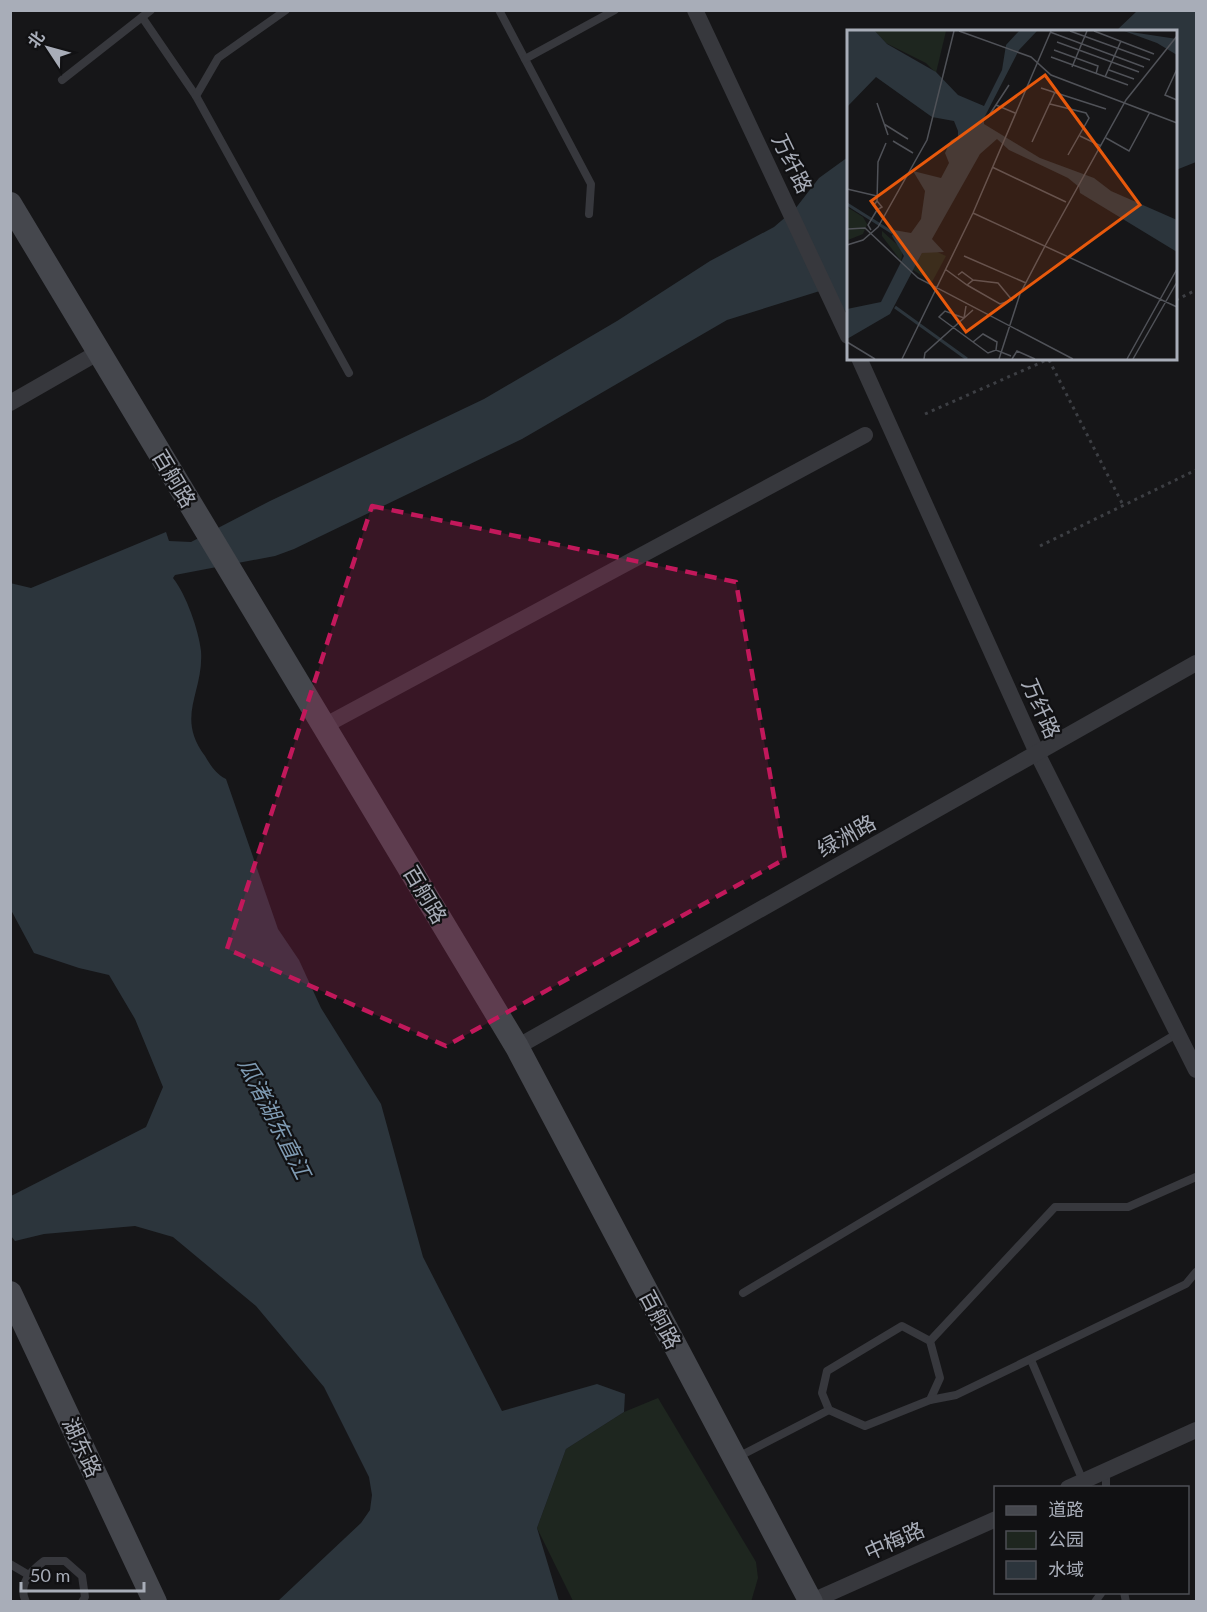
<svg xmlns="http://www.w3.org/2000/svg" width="1207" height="1612" viewBox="0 0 1207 1612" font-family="Lato,'Noto Sans SC',sans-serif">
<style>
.green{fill:#1e261f}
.water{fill:#2c353c}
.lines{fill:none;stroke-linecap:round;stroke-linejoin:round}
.path{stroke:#3d3f44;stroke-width:3;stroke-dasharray:3 4.5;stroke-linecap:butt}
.lane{stroke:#37383d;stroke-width:8}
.street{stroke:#37383d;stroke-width:16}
.secondary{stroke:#45474d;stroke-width:24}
.marked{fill:#c2185b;fill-opacity:0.2;stroke:#c2185b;stroke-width:4.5;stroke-dasharray:12 8;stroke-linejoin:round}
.labels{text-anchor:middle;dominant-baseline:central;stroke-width:4.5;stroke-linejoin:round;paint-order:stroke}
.street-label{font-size:21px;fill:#a8adb8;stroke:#111113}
.water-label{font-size:22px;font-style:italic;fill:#7f9bb3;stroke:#111113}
.inset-river{fill:none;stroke:#2c353c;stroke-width:3}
.inset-road{fill:none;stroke:#505258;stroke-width:1.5}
.view{fill:#e8590c;fill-opacity:0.15;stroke:#e8590c;stroke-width:3}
.inset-edge{fill:none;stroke:#a8adb8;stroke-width:3}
</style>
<rect width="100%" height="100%" fill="#161618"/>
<polygon class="green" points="658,1398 756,1562 758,1578 751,1602 573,1601 537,1528 566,1449 624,1412"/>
<g class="water">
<polygon points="1137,11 1196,11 1196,162 1176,170 1176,32 1116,31"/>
<path d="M 848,157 L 848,313 L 823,290 L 727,320 L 522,439 L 294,549 L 275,556 L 175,575 L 173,578 C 186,594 199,631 201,651 C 204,693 175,716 205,756 C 211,766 216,774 226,779 L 278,929 L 299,960 L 321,1008 L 381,1104 L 423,1257 L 502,1411 L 597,1384 L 625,1394 L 624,1412 L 566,1449 L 537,1528 L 559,1601 L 278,1601 L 361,1523 L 370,1510 L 372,1495 L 369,1477 L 324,1387 L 256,1306 L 173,1237 L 135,1226 L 44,1234 L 15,1241 L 11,1236 L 11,1196 L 146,1127 L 163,1087 L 135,1019 L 109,975 L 79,968 L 34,953 L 11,910 L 10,583 L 31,588 L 166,532 L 169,541 L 191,542 L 270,501 L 484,399 L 617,321 L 710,261 L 774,227 L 795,209 L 819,178 Z"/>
</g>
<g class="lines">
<g class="path">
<polyline points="1176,300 1196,290"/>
<polyline points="1049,360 1123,505"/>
<polyline points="925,414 1051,358"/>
<polyline points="1040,546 1196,470"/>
</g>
<g class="lane">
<polyline points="499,10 591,184 589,214"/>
<polyline points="142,17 196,96 349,373"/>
<polyline points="525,59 615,10"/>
<polyline points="62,80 151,10"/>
<polyline points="196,96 218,58 286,10"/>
<polyline points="743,1293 1178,1033"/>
<polygon points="902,1326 930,1341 940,1378 930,1400 865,1426 829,1410 822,1393 827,1371"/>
<polyline points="930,1341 1055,1207 1128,1207 1196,1177"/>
<polyline points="1031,1360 1083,1481"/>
<polyline points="930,1400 956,1395 1186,1284 1196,1272"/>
<polyline points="736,1458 829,1410"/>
<polyline points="1106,1488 1106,1470"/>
<polyline points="10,1564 27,1574"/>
<polyline points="1124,1592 1126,1602"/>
<path d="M 26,1602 C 17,1584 31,1571 44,1561 L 65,1561 L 82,1576 L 85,1597 L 82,1602"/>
<polyline points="1095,1602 1102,1592"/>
</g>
<g class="street">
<polyline points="695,10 848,336"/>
<polyline points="859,358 1037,753 1196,1070"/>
<polyline points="10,403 99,352"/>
<polyline points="324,726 865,435"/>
<polyline points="517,1047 1196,663"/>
<polyline points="1068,1488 1196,1430"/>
<polyline points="810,1602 996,1519"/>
</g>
<g class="secondary">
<polyline points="10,204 517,1047 811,1602"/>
<polyline points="10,1293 155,1602"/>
</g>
</g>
<path class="marked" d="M 372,506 L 736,582 L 785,859 L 446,1046 L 227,949 Z"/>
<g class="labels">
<g class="street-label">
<text transform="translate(793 163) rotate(64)">万纤路</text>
<text transform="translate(175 478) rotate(59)">百舸路</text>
<text transform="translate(1042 708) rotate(66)">万纤路</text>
<text transform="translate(846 835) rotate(-29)">绿洲路</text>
<text transform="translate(426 894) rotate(59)">百舸路</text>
<text transform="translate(661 1319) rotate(62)">百舸路</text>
<text transform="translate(83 1447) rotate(65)">湖东路</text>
<text transform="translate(894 1540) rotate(-24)">中梅路</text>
</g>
<g class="water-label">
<text transform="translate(275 1118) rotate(63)">瓜渚湖东直江</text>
</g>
</g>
<g transform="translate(847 30)">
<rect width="330" height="330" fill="#161618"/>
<path d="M 28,1 L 99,1 L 89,43 L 79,33 L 39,13 ZM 0,177 L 16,187 L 20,194 L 16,204 L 1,210 ZM 35,201 L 56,220 L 54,231 L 35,206 ZM 86,220 L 99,226 L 85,252 L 66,240 L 75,223 Z" fill="#1e261f"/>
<path d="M 0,1 L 28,1 L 40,14 L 89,42 L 111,65 L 137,76 L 155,40 L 159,15 L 172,1 L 190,1 L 172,20 L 137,88 L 137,94 L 193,128 L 247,148 L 264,161 L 330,190 L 330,222 L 233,163 L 232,157 L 221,148 L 162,120 L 150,109 L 133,124 L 85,209 L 97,222 L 75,223 L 43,284 L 0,309 L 0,279 L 34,272 L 57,226 L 45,206 L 47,200 L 64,203 L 74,189 L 78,161 L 66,141 L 94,148 L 102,133 L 98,123 L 104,110 L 111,107 L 111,101 L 107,91 L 85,87 L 29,47 L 0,77 ZM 277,1 L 330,9 L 330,25 L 310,13 Z" fill="#2c353c"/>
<path class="inset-river" d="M 0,174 L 46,203M 48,277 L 120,329"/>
<path class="inset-road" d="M 112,1 L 184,27 L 204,45 L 330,93M 223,1 L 303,30M 247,1 L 307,24M 203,2 L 297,37M 210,12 L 292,42M 207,20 L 251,36 L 249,44M 204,27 L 281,55M 225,37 L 240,1M 330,39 L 318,65 L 330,70M 262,40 L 287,49M 258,47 L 274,11M 194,58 L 259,79M 30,73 L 41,105M 203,74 L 239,83 L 242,88 L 221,125M 149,75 L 168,83M 141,87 L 162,55M 37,94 L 61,109M 233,106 L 254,116M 259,108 L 282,121 L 303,82M 46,111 L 66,123M 185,112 L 208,62M 145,137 L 219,172M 0,159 L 30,166M 30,171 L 35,177 L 30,180 L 27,175 L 30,171 L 31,132 L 39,113M 126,183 L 330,277M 1,199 L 18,198 L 71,248 L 226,329M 24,200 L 21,195 L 30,180M 0,215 L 16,210 L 31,197 L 80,110 L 107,1M 117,226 L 179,253M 98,239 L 120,255 L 126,250 L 115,242 L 111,245M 120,255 L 153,274 L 165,270 L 151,253 L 126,250M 119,276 L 117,288 L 126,280M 117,288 L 98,281 L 92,287 L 141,323 L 149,320 L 164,326M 0,312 L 28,329M 126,312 L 136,304 L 150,312 L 149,320M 55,329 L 126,183 L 204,1M 77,329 L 78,323 L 117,288M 152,329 L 173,264 L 198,216 L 279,70 L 330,6M 165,329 L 170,321 L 188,329M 280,329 L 330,239M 286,329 L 330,252"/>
<path class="view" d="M 198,45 L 293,175 L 119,302 L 24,171 Z"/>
<rect width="330" height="330" class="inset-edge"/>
</g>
<rect width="1207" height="1612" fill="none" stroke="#a8adb8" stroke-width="24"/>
<rect x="994" y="1486" width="195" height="108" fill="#111113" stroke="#4d4f55" stroke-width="1.5"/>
<rect x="1006" y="1506" width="30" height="9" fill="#45474d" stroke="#4d4f55" stroke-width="1.5"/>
<text x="1048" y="1516" font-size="18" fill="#a8adb8">道路</text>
<rect x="1006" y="1531" width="30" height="18" fill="#1e261f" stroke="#4d4f55" stroke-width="1.5"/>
<text x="1048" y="1546" font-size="18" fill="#a8adb8">公园</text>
<rect x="1006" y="1561" width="30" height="18" fill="#2c353c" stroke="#4d4f55" stroke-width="1.5"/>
<text x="1048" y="1576" font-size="18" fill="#a8adb8">水域</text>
<g transform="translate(48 48) rotate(306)" stroke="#111113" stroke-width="4.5" paint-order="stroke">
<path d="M0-4.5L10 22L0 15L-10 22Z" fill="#a8adb8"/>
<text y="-9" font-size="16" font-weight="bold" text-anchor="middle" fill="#a8adb8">北</text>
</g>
<path d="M21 1582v9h123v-9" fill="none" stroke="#a8adb8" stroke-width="3"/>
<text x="30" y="1582" font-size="18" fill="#a8adb8" stroke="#111113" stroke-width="4.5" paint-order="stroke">50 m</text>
</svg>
